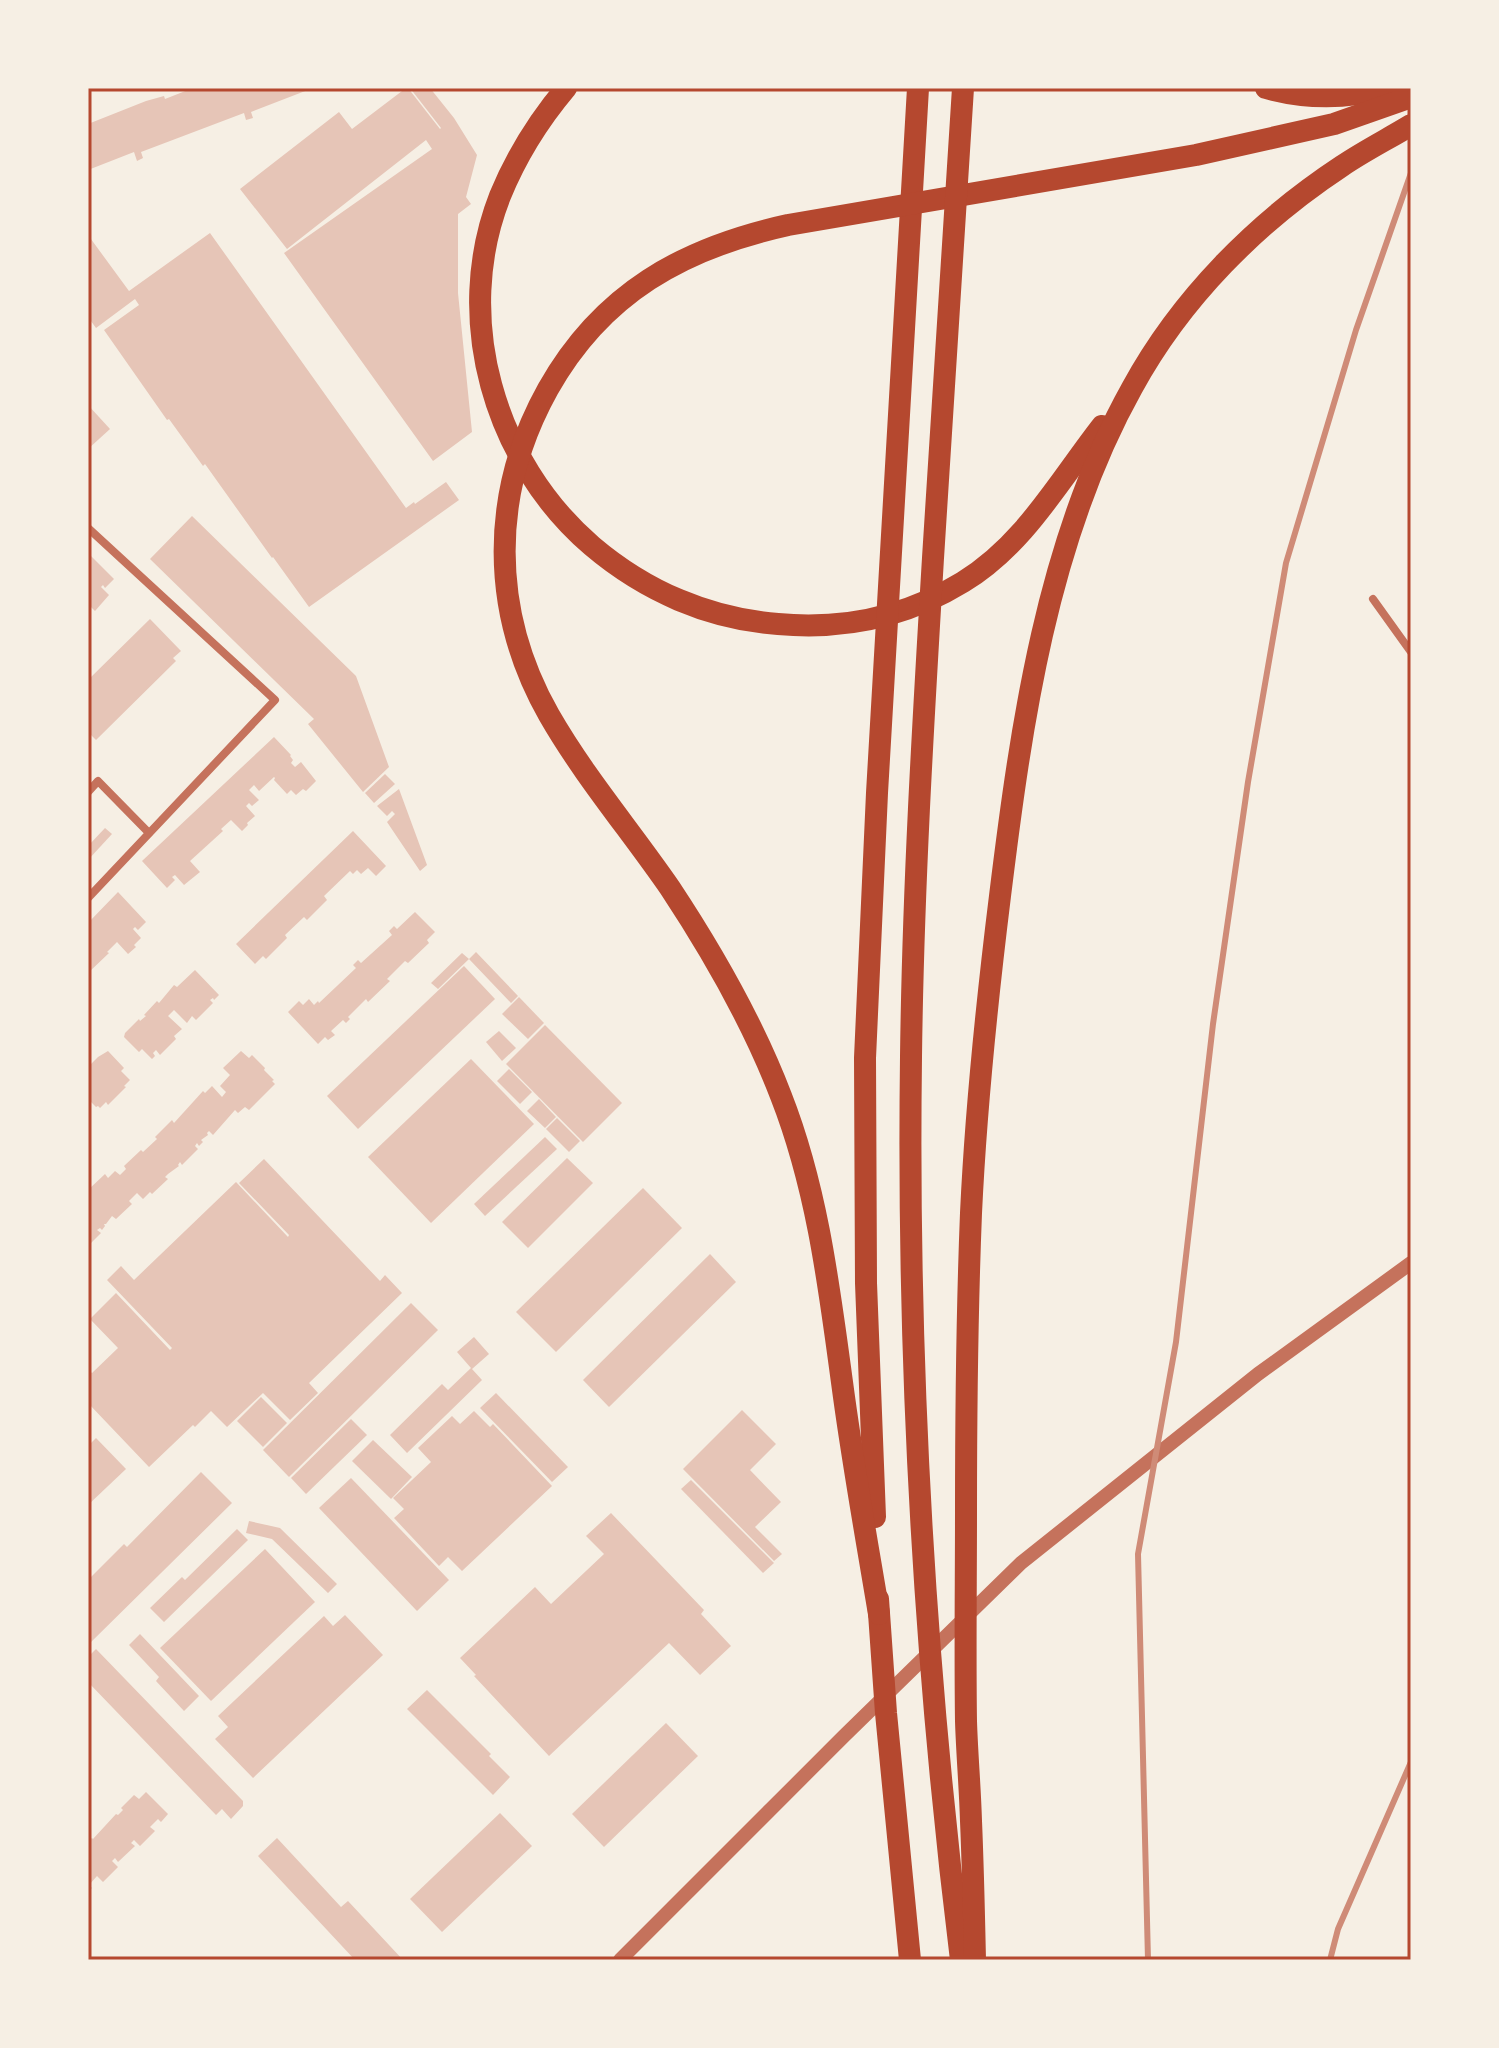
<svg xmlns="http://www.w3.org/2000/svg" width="1499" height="2048" viewBox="0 0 1499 2048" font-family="'Fira Sans',sans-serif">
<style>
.building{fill:#e6c5b7}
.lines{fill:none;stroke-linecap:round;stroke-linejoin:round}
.minor{stroke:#c5725c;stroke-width:8}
.tertiary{stroke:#c5725c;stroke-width:14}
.motorway{stroke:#b5482f;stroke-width:22}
.rail{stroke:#cf8b77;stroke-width:6}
.neatline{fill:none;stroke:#b5482f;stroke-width:3}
</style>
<rect width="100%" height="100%" fill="#f6efe4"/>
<g class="building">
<polygon points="193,88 313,88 251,112 253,118 246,120 244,113 141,152 143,158 137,161 134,152 88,170 88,124 146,101 164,96 165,99"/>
<polygon points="406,88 408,88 440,129 441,128 410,88 430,88 454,118 477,155 466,197 471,204 458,214 458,293 472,432 433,461 284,253 432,149 426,140 287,249 240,189 339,112 352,129"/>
<polygon points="210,233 406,508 414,502 415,504 446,482 459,500 309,607 273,557 272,558 205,464 203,466 169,419 167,420 104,330 139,305 135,299 96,328 88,317 88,235 129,291"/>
<polygon points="88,405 110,429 88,449"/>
<polygon points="192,516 356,676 389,767 363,792 308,724 314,719 150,559"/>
<polygon points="90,555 114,579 105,588 103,585 101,587 109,595 95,611 88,604 88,558"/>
<polygon points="150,619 181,651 173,658 176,661 96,740 88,732 88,680"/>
<polygon points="274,737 291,755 290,756 293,760 291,763 295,767 301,762 316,781 306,791 303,789 296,795 291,790 287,794 274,780 275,778 274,777 259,791 254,785 249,790 259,800 252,806 249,803 246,806 255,816 247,823 248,825 242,831 231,820 221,829 223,831 190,861 200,872 184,885 175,875 172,877 175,880 167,888 142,861"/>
<polygon points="385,774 395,784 374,803 365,793"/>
<polygon points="399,789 427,865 420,871 387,822 395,814 392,811 387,816 377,806"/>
<polygon points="105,828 112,834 88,860 88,846"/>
<polygon points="353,831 386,866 376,876 368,868 361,874 357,870 353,874 350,871 324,896 327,900 307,920 304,917 285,935 287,938 266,959 263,956 255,964 236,944"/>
<polygon points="118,892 146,922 138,930 135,927 133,929 141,938 134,945 136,947 128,954 117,942 107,952 109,953 88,973 88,923"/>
<polygon points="415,912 435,932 427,940 429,943 408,963 405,961 387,979 390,981 368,1002 366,999 348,1017 350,1019 346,1023 343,1020 331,1031 335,1035 328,1040 325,1037 318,1044 288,1012 299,1001 303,1005 309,999 314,1005 318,1001 319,1003 356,968 353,965 358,960 361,963 392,935 389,931 394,926 397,929"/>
<polygon points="476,952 518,996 511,1003 469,959 438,989 431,983 462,953 469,959"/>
<polygon points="464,966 495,999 358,1129 327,1096"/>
<polygon points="195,970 219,995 214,1000 213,998 210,1000 213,1003 196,1020 192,1016 187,1023 174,1010 168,1016 182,1029 174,1036 176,1039 160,1055 156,1050 153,1053 155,1056 152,1059 142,1049 139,1052 124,1037 125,1033 139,1019 140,1021 146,1016 144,1015 157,1001 159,1003 174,985 177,987"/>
<polygon points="519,997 544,1023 528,1039 502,1014"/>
<polygon points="545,1025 622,1103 583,1142 506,1064"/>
<polygon points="499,1031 516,1048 502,1061 486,1042"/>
<polygon points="108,1051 124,1068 121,1071 130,1080 124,1086 126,1087 108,1105 106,1102 100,1108 98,1106 96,1107 88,1099 88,1067 98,1057"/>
<polygon points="241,1051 249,1058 252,1055 265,1068 264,1070 274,1080 272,1081 275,1084 249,1110 245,1107 238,1113 235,1110 213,1135 209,1131 207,1133 208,1135 201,1140 203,1142 199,1146 197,1143 195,1146 198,1149 182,1165 180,1162 178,1165 179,1166 168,1174 165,1177 168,1179 152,1194 150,1192 143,1199 137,1193 129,1201 132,1204 116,1219 112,1216 106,1224 104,1224 105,1226 102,1230 100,1228 97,1230 101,1233 88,1246 88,1195 90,1193 88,1190 105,1174 108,1178 115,1171 120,1175 126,1169 124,1166 141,1150 143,1152 157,1139 155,1137 172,1120 174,1123 203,1091 205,1093 212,1086 222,1097 226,1092 220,1086 230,1075 223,1068"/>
<polygon points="471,1059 534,1124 431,1223 368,1157"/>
<polygon points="509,1069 532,1092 520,1104 497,1081"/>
<polygon points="539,1099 556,1117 545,1128 527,1111"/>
<polygon points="557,1118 580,1141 569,1152 546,1129"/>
<polygon points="545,1137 557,1149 485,1216 474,1204"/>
<polygon points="567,1158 593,1183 528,1248 502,1222"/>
<polygon points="264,1159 380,1281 385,1275 402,1293 309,1383 318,1393 290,1420 263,1393 227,1427 211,1411 195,1427 193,1425 149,1467 88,1403 88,1370 92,1373 118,1348 90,1319 116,1293 170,1350 172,1348 107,1280 121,1266 134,1280 236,1182 288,1237 289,1235 239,1183"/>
<polygon points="643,1188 682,1228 556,1352 516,1312"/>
<polygon points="710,1254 736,1282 609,1407 583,1380"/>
<polygon points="411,1303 438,1330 289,1477 263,1450"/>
<polygon points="474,1337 489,1354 472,1369 482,1380 407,1453 390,1435 442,1384 448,1390 471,1368 457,1352"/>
<polygon points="496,1393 568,1467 552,1482 480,1408"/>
<polygon points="261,1397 287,1423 263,1447 237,1421"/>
<polygon points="742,1410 776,1444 750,1470 781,1502 755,1527 782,1554 774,1561 683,1469"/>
<polygon points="474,1411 490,1427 493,1424 552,1486 462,1571 448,1557 439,1566 394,1518 404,1509 393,1498 431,1462 418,1448 452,1416 460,1424"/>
<polygon points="351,1419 367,1435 306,1494 291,1478"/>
<polygon points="96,1438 126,1469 88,1505 88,1446"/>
<polygon points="373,1440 412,1477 391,1499 352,1461"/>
<polygon points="201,1472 232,1503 88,1645 88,1580 124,1544 127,1547"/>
<polygon points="351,1478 449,1580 417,1611 319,1508"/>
<polygon points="691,1480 774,1563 763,1573 681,1489"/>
<polygon points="611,1513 704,1610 701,1614 731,1646 700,1675 669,1643 549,1756 474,1676 476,1675 460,1658 535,1587 551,1604 604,1554 586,1536"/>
<polygon points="249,1521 280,1528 337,1584 328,1593 272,1539 246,1533"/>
<polygon points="237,1529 248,1540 164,1622 150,1608 182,1577 185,1580"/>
<polygon points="265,1549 315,1602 211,1701 160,1648"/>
<polygon points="345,1615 383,1655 253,1778 215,1739 228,1727 218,1716 324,1616 333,1626"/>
<polygon points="140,1634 199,1696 184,1711 156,1681 159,1677 129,1645"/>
<polygon points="96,1649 243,1801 243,1806 231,1819 222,1809 216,1815 88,1682 88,1657"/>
<polygon points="427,1690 491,1754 489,1756 510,1777 493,1795 407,1709"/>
<polygon points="666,1723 698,1756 604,1847 572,1814"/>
<polygon points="146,1792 168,1814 161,1822 158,1819 150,1827 155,1831 140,1846 134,1840 131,1843 135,1846 118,1862 115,1858 112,1861 118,1867 103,1882 97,1876 89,1885 92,1888 88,1892 88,1841 92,1838 93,1839 116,1814 118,1815 123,1810 121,1808 134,1795 139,1799"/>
<polygon points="500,1813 532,1846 442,1932 410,1899"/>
<polygon points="277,1838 341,1907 348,1901 403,1960 355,1960 258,1856"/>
</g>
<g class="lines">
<g class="minor">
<polyline points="88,528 275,700 88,898"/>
<polyline points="1373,599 1411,652"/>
<polyline points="88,792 98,781 149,833"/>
</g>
<polyline class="tertiary" points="620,1960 844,1736 1021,1563 1258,1374 1411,1263"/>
<g class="motorway">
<path d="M 566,88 C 539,120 516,157 500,196 C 452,318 494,462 592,546 C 645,591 709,619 778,624 C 844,630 906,617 963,582 C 1024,545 1059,481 1102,426"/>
<path d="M 1266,88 C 1306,99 1347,99 1387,88"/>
<polyline points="875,1517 866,1283 865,1058 877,793 918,88"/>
<polyline points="878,1599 886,1713 910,1960"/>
<path d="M 879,1614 C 867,1542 854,1470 844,1397 C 830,1295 819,1193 781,1096 C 753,1023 713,953 670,888 C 630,830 584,776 549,715 C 490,611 490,493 548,389 C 602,293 683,248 788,225 L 1196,155 L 1334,124 L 1411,97"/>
<path d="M 961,1960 C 924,1661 907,1359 911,1057 C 913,891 923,725 933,558 C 943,402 953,245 963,88"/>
<path d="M 975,1960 C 974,1914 973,1867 971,1821 C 970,1787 967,1754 966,1721 C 965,1651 966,1582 966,1512 C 966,1412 967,1313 971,1213 C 976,1107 987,1001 1000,896 C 1021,725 1047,540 1132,388 C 1181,298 1257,222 1342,166 C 1364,151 1388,139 1411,125"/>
</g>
<g class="rail">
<polyline points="1148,1960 1138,1554 1176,1342 1213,1024 1248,782 1286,563 1356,330 1411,173"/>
<polyline points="1330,1960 1338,1929 1411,1762"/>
</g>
</g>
<rect width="1499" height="2048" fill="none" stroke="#f6efe4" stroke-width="180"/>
<rect x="90" y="90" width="1319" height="1868" class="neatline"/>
</svg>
